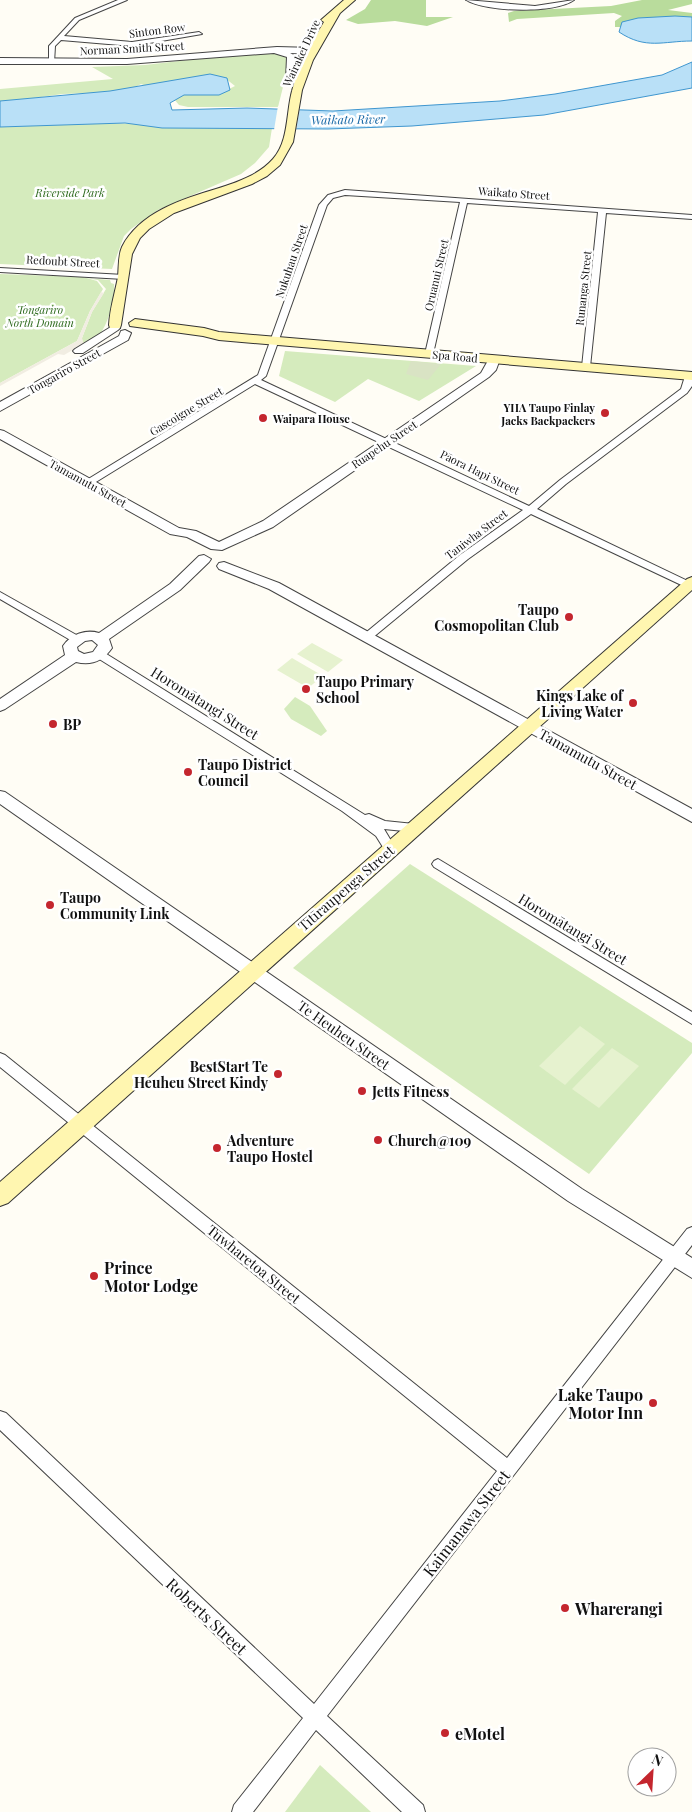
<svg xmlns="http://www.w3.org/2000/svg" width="692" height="1812" viewBox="0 0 692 1812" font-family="'Playfair Display',serif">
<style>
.green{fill:#d5ebbd}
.forest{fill:#b9dc9c}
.cemetery{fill:#d9e3c4}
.pitch{fill:#e6f2cf}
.plaza{fill:#f1ede2}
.water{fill:#b9e0f7;stroke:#3f96cf}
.pier{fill:#fffdf5}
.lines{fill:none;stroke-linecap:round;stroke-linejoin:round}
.minor-casing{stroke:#444;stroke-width:2}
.tertiary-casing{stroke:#444;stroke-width:2}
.secondary-casing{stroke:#333;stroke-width:2}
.minor{fill:#fff;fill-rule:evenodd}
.tertiary{fill:#fff;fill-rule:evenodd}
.secondary{fill:#fff6b0;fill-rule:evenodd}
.poi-dot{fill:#c4262e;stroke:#fff;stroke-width:2}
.labels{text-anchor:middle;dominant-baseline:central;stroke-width:5;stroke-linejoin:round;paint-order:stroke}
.far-street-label{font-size:11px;fill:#111;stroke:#fff}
.far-park-label{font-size:11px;font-style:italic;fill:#2f6b1f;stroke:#fff}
.far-poi-label{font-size:11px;font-weight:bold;fill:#111;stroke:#fff;text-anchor:end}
.far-water-label{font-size:12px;font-style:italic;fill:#1768a6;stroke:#fff}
.poi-label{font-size:14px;font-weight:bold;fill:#111;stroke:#fff;text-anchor:start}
.street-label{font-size:14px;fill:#111;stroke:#fff}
.near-poi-label{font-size:16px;font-weight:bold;fill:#111;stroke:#fff;text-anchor:start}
.near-street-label{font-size:16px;fill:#111;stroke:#fff}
</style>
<rect width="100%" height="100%" fill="#fffdf5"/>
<g class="green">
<polygon points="256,52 281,53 288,57 286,75 278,107 188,107 179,105 174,99 189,92 227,90 235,86 225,78 153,88 141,84 126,92 62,94 0,103 0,89 113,79 92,67 145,65"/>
<polygon points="106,123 272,128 269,147 255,163 241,174 158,210 131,229 124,236 112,269 0,264 0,127"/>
<polygon points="0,274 83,277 97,281 103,289 90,311 77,341 0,383"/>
<path d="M 86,278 L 110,280 L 111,283 L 114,284 C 115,299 109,322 100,334 C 96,339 90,342 84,346 L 81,343 L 82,338 L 92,312 L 106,289 L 98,280 Z"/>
<polygon points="285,351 476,366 419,401 368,379 335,402 279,376"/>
<polygon points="295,697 310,706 327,731 321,736 291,719 284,709"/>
<polygon points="410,864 692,1043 692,1053 589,1174 293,968"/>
<polygon points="320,1765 371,1812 285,1812"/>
</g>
<g class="forest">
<polygon points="371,0 426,0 426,17 453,17 427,26 395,21 358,24 346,20 365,9"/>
<polygon points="642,0 692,0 692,4 668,10 692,13 692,20 631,27 615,27 615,21 622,16 614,13 517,19 509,22 508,13 514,11 611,6"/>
</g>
<polygon class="cemetery" points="411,361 441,364 428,380 406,374"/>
<g class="pitch">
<polygon points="312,643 343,660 328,672 297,654"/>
<polygon points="292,658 323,676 308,688 277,670"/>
<polygon points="580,1026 605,1044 565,1085 539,1066"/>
<polygon points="612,1048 639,1066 599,1108 572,1089"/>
</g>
<polygon class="plaza" points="101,292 104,293 92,312 82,338 84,344 80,349 78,347 64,355 58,354 0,386 0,383 77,341 90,311"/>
<g class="water">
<path d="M 675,16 L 692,17 L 692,41 C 663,41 646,50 619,32 L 622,22 L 638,18 Z"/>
<polygon points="692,62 692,88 544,115 412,126 328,129 162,128 125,123 0,127 0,101 110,91 210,74 227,78 230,90 219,95 184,95 170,103 172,110 247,108 333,111 500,101 555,94 662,75"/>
</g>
<polygon class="pier" points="278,106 300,107 296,130 274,130"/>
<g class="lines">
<defs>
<g id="minor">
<polygon points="118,0 127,0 79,20 64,36 132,42 199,32 202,34 132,46 61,40 55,46 54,63 49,64 49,46 75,18"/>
<path d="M 466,0 L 535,6 L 574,0 C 555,14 486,12 466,0 Z"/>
<polygon points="345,190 692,215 692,219 606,213 590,367 586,370 582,367 598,212 467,203 433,354 429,357 425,354 460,202 345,195 333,198 327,205 266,376 261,380 529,506 560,480 681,389 686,373 692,373 692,386 687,393 566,484 537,509 692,583 692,590 531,514 468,559 371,639 363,639 362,637 363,635 460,555 523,510 255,384 91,485 85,485 85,481 258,375 319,205 328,195"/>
<polygon points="0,268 124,275 128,277 124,279 0,272"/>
<polygon points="0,592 80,637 81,639 76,642 72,641 0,599"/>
<polygon points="100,650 365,815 369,814 385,821 414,824 420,828 414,832 384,829 396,849 390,853 386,852 376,836 342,811 96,657 95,654"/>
<polygon points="438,859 692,1012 692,1024 434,867 432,864 434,861"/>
<polygon points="0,1053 5,1055 507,1458 687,1229 692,1227 692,1245 327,1716 423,1805 425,1812 402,1812 316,1730 253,1812 232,1812 234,1805 303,1718 0,1430 0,1411 6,1413 314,1704 497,1471 0,1067"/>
</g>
<g id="tertiary">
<polygon points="277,47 314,48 318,51 314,54 290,53 296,56 294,80 290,83 286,80 287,57 274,53 127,64 0,64 0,58 127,59"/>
<polygon points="114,325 118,326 120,328 118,330 83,353 75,353 73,351 75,349"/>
<polygon points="125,330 131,333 128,340 0,411 0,402 119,336 121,331"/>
<polygon points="494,356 500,359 496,370 489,377 273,527 222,550 211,549 187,537 170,534 0,439 0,430 4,431 179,528 196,531 219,542 263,521 481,373 490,357"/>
<path d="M 204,555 L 211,559 L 209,562 L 180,590 L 109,639 L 112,648 C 103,661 91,666 76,662 L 5,709 L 0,711 L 0,699 L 65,655 L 63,646 C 71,634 86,629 99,633 L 170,584 L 199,556 ZM 92,640 L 98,645 L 93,652 L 84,654 L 78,651 L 77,647 L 85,641 Z"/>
<polygon points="224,562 279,583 692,809 692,822 269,589 219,569 217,566 219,563"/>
<polygon points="0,791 5,792 582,1189 692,1258 692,1278 568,1201 0,804"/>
</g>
<g id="secondary">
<path d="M 344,0 L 355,0 L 340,13 L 313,60 L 302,90 L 293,142 L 280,165 L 267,176 L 252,184 L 174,213 L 149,229 L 140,238 L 132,254 L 121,325 L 120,328 L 110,328 L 109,325 C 110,308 115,293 118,277 C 119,267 118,256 122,247 C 139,213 182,199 216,189 C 236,183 259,175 273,159 C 289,141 286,113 292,91 C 298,66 311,44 324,22 L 321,20 Z"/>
<polygon points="135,319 204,328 219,332 692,372 692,380 219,340 203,336 130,326 129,323"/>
<polygon points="692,577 692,590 8,1203 0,1206 0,1182 687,579"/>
</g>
</defs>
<use href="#minor" class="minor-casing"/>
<use href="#tertiary" class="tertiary-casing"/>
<use href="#secondary" class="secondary-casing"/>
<use href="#minor" class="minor"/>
<use href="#tertiary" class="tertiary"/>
<use href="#secondary" class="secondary"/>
</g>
<g class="poi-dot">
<circle cx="605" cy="413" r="5"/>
<circle cx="263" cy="418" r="5"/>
<circle cx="569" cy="617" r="5"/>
<circle cx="306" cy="689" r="5"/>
<circle cx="633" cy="703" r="5"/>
<circle cx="53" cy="724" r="5"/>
<circle cx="188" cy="772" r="5"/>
<circle cx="50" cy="905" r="5"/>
<circle cx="278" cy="1074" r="5"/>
<circle cx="362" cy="1091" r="5"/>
<circle cx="378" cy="1140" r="5"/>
<circle cx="217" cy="1148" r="5"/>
<circle cx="94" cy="1276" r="5"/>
<circle cx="653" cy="1403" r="5"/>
<circle cx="565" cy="1608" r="5"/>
<circle cx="445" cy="1733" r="5"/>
</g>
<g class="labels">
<g class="far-street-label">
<text transform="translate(157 30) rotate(-7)">Sinton Row</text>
<text transform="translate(132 48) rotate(-3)">Norman Smith Street</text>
<text transform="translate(301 53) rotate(-65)">Wairakei Drive</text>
<text transform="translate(514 193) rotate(4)">Waikato Street</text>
<text transform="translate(63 261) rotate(3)">Redoubt Street</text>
<text transform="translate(291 261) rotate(-71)">Nukuhau Street</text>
<text transform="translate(436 275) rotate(-77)">Oruanui Street</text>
<text transform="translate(583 288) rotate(-84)">Runanga Street</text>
<text transform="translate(455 356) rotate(5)">Spa Road</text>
<text transform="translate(64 371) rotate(-29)">Tongariro Street</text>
<text transform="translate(186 411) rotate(-31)">Gascoigne Street</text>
<text transform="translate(384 444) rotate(-34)">Ruapehu Street</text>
<text transform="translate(480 472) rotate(26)">Pāora Hapi Street</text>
<text transform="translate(88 483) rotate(29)">Tamamutu Street</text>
<text transform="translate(476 534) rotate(-37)">Taniwha Street</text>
</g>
<g class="far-park-label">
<text x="70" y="192">Riverside Park</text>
<text x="40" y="309">Tongariro<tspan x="40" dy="13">North Domain</tspan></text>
</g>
<g class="far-poi-label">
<text x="595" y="407">YHA Taupo Finlay<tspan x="595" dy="13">Jacks Backpackers</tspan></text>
<text x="273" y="418" text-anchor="start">Waipara House</text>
</g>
<g class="far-water-label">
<text transform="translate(348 119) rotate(-1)">Waikato River</text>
</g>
<g class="poi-label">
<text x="559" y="609" text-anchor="end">Taupo<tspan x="559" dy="16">Cosmopolitan Club</tspan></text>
<text x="316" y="681">Taupo Primary<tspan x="316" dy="16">School</tspan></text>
<text x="623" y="695" text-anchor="end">Kings Lake of<tspan x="623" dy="16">Living Water</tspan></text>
<text x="63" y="724">BP</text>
<text x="198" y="764">Taupō District<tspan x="198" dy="16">Council</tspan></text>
<text x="60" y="897">Taupo<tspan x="60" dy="16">Community Link</tspan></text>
<text x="268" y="1066" text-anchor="end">BestStart Te<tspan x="268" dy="16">Heuheu Street Kindy</tspan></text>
<text x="372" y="1091">Jetts Fitness</text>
<text x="227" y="1140">Adventure<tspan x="227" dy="16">Taupo Hostel</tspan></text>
<text x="388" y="1140">Church@109</text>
</g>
<g class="street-label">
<text transform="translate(205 703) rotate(32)">Horomātangi Street</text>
<text transform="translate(588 759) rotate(29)">Tamamutu Street</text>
<text transform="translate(346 888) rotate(-41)">Tītīraupenga Street</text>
<text transform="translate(573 929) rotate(31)">Horomātangi Street</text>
<text transform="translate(344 1035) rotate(35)">Te Heuheu Street</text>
<text transform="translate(254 1264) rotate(39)">Tūwharetoa Street</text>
</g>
<g class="near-poi-label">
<text x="104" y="1267">Prince<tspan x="104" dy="18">Motor Lodge</tspan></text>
<text x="643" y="1394" text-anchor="end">Lake Taupo<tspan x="643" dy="18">Motor Inn</tspan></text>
<text x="575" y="1608">Wharerangi</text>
<text x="455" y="1733">eMotel</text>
</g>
<g class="near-street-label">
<text transform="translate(466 1523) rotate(-52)">Kaimanawa Street</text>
<text transform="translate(207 1616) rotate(43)">Roberts Street</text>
</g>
</g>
<g transform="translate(652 1772) rotate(25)"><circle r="24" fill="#ffffff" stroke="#a0a0a0"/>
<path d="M0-4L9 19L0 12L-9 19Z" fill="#c4262e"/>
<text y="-8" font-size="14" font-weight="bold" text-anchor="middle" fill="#111111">N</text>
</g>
</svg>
